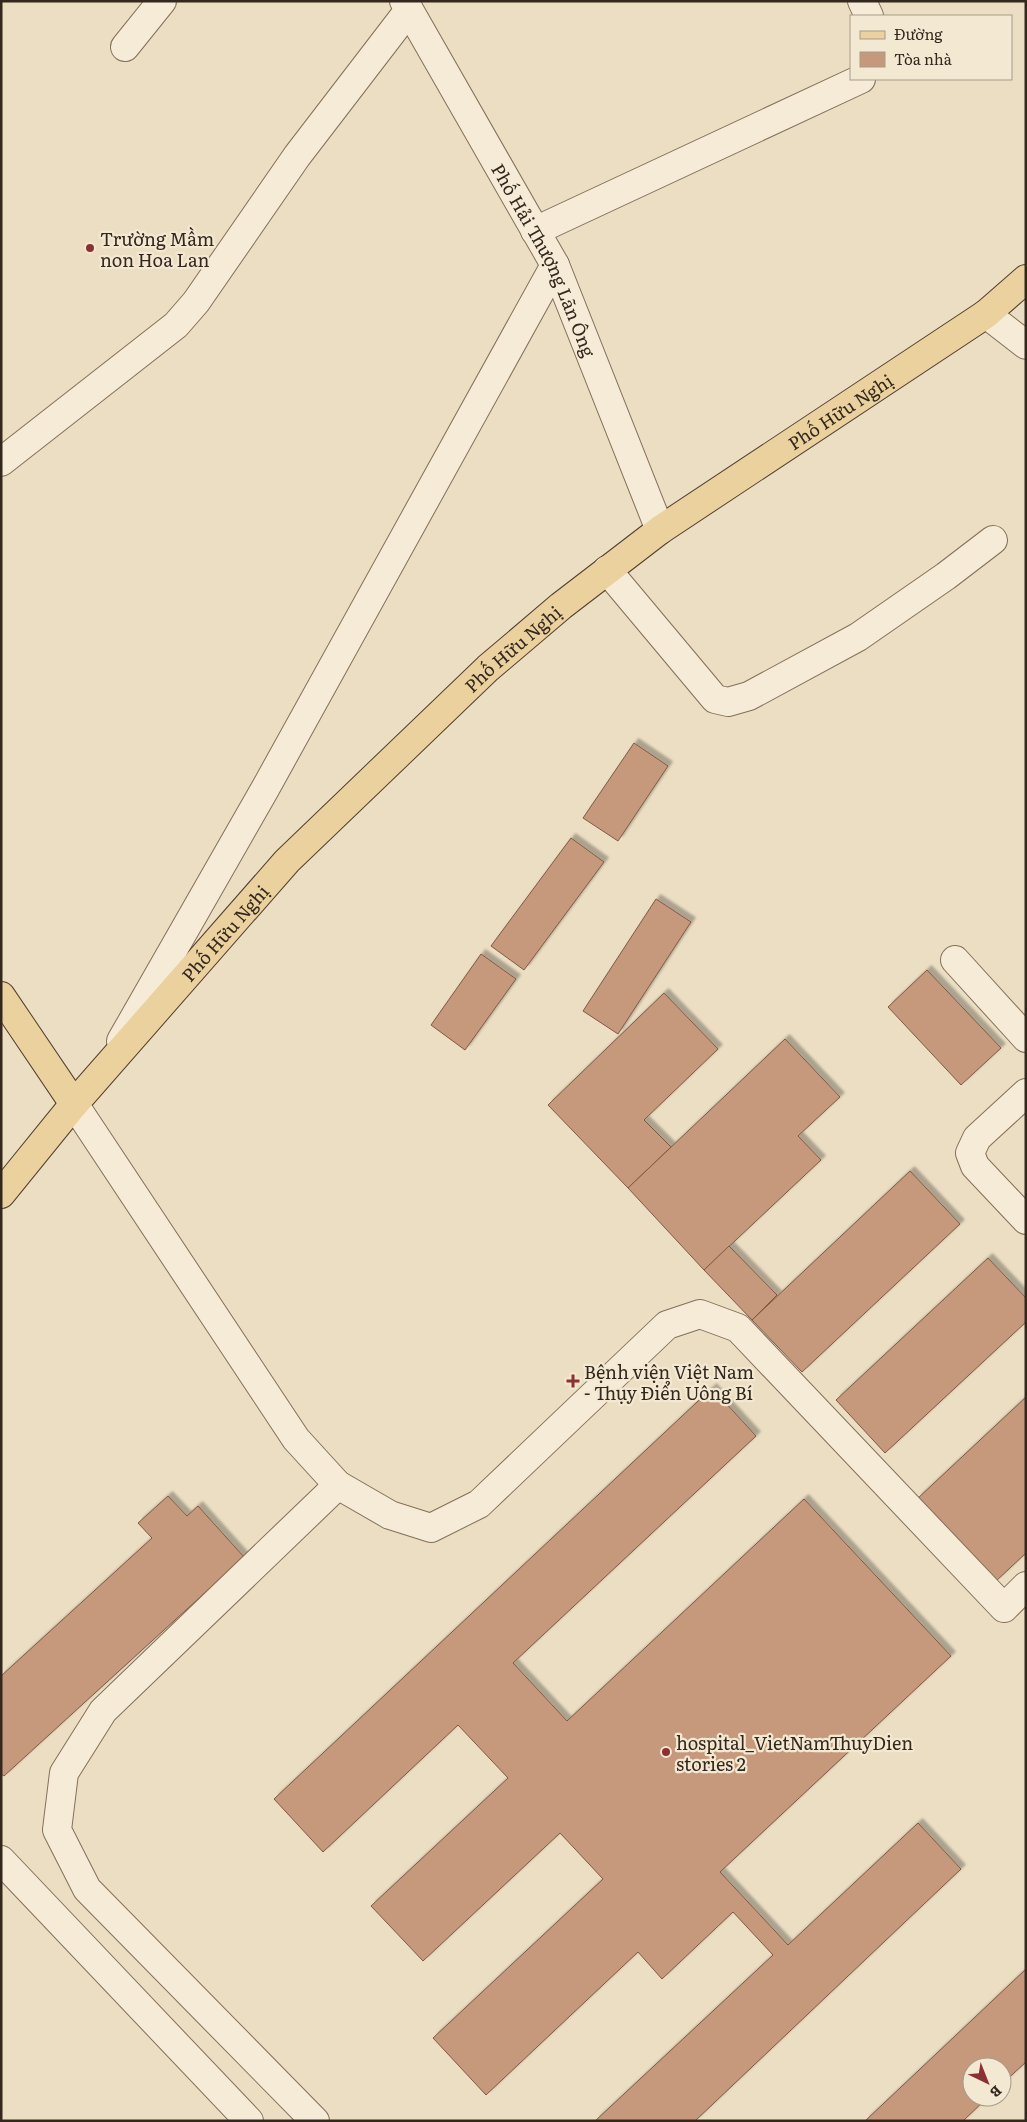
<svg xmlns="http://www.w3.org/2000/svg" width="1027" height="2122" viewBox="0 0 1027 2122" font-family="Literata,serif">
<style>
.building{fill:#c6987c;stroke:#815943;filter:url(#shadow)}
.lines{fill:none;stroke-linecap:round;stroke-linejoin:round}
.minor-casing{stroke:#836f5b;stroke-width:30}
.major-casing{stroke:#513e2f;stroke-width:30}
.minor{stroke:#f6ebd6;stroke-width:28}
.major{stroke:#ebd19d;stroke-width:28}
.poi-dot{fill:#8e3033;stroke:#f3e8d2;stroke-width:2}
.labels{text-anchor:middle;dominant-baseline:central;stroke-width:4.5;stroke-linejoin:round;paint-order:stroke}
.poi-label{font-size:18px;fill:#34281e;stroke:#f3e8d2;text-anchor:start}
.street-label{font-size:18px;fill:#34281e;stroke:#f3e8d2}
</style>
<defs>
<filter id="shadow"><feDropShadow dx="4.5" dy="-4.5" stdDeviation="1" flood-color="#0004"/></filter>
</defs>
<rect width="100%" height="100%" fill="#ebdec3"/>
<g class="building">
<polygon points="634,743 668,766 618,841 583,818"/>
<polygon points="571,838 604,862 524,970 491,946"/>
<polygon points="656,899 691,922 618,1034 583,1011"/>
<polygon points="481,954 516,979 465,1050 431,1025"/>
<polygon points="927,970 1001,1048 961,1085 888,1007"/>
<polygon points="664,993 718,1049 644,1120 671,1147 628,1188 548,1105"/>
<polygon points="785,1039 840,1097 798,1136 821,1160 704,1270 628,1188"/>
<polygon points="910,1171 960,1224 802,1372 752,1320"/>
<polygon points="729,1246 777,1295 752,1320 704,1270"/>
<polygon points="988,1258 1026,1298 1026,1322 885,1453 836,1400"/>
<polygon points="712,1388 756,1436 513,1663 567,1721 804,1499 951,1656 720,1872 788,1945 918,1823 961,1869 695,2121 595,2121 773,1955 733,1912 662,1979 638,1952 486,2095 433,2038 603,1879 560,1833 423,1961 371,1906 508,1778 458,1725 323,1852 274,1799"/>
<polygon points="1026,1397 1026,1553 995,1582 917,1499"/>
<polygon points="168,1496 187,1516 198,1506 244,1557 4,1776 1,1774 1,1676 152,1538 138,1523"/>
<polygon points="1026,1969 1026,2062 1002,2084 1002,2067 972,2067 972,2097 988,2097 963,2121 865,2121"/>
</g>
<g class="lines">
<defs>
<g id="minor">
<path id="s1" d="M 404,1 L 555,265 L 660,530"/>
<polyline points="862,1 869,16"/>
<polyline points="125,47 162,1"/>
<polyline points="535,231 861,79"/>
<polyline points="986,314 1026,345"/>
<polyline points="1,462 176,325 196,302 297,156 409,10"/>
<polyline points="607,570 715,699 728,702 749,696 858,637 946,576 993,540"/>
<polyline points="955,960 1026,1038"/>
<polyline points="121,1041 265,789 555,265"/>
<polyline points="1026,1093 977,1138 970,1153 975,1166 1026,1220"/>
<polyline points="74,1104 296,1439 338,1485 390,1515 431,1528 479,1504 667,1325 700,1314 738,1328 1004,1608 1026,1586"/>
<polyline points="1,1860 249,2121"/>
<polyline points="315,2121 87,1889 57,1830 64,1773 103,1711 338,1485"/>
</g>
<g id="major">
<polyline points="1,996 74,1104"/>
<path id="s2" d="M 1,1194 L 74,1104 L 287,861 L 488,668 L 561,606 L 660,530 L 986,314 L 1026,279"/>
</g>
</defs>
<use href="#minor" class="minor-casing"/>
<use href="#major" class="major-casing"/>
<use href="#minor" class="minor"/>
<use href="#major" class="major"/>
</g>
<g class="poi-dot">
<circle cx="90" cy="248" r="5"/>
<path d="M570.5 1373.5h5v5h5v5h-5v5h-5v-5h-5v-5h5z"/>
<circle cx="666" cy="1752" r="5"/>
</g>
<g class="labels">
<g class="poi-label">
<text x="100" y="238">Trường Mầm<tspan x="100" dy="21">non Hoa Lan</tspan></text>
<text x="584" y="1371">Bệnh viện Việt Nam<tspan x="584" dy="21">- Thụy Điển Uông Bí</tspan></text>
<text x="676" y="1742">hospital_VietNamThuyDien<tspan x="676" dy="21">stories 2</tspan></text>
</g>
<g class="street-label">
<text stroke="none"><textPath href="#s1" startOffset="295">Phố Hải Thượng Lãn Ông</textPath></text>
<text stroke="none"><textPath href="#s2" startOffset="1154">Phố Hữu Nghị</textPath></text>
<text stroke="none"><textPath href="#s2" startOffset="749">Phố Hữu Nghị</textPath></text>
<text stroke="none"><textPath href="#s2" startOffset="344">Phố Hữu Nghị</textPath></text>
</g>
</g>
<rect width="1027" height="2122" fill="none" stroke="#34281e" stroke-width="5"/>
<rect x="850" y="15" width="162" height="65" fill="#f3e8d2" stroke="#a79b8a"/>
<rect x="860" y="31" width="25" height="8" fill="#ebd19d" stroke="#a79b8a"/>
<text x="894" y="40" font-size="15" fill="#34281e">Đường</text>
<rect x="860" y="52" width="25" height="15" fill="#c6987c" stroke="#a79b8a"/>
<text x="894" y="65" font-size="15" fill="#34281e">Tòa nhà</text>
<g transform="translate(987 2082) rotate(137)"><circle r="24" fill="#f3e8d2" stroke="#a79b8a"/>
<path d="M0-4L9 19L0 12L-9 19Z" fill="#8e3033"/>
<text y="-8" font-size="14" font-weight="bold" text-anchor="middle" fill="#34281e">B</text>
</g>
</svg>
